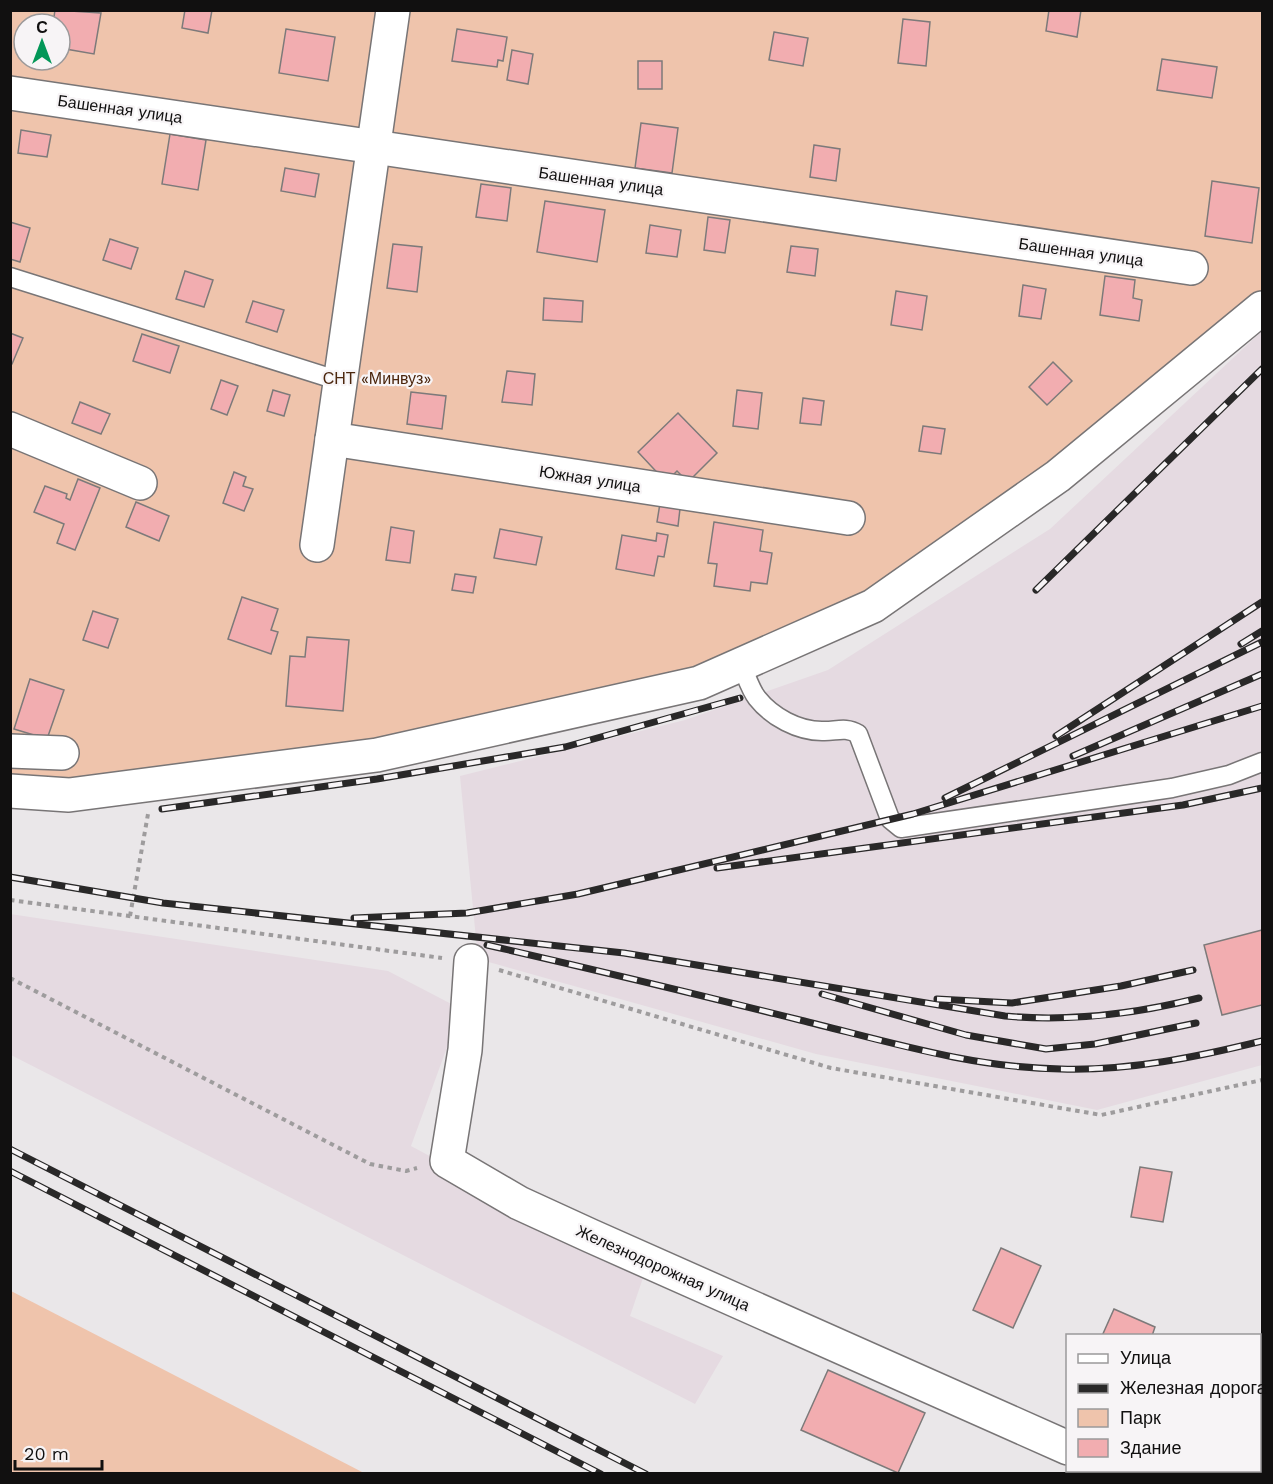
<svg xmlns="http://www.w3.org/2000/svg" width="1273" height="1484" viewBox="0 0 1273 1484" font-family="'Work Sans',sans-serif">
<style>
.built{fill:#e5dae1}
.green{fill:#efc4ac;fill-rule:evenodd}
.building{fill:#f2adb0;stroke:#7d7a7a;stroke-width:1.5}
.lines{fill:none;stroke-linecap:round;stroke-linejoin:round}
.service-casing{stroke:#787576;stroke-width:21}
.minor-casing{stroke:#787576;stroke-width:36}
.path{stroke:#9e9c9d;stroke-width:4;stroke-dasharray:4.5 4.5;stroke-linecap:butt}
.service{stroke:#fff;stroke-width:18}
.minor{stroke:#fff;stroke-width:33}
.rail-casing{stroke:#292828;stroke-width:7}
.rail{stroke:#f7f4f6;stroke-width:4.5;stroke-dasharray:14;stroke-linecap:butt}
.labels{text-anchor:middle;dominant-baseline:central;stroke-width:4.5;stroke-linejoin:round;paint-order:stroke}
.street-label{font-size:16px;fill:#111010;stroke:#f7f4f6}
.park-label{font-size:16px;fill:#4b260d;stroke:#f7f4f6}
</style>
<rect width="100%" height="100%" fill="#eae7e9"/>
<g class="built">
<polygon points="1262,331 1262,1065 1097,1110 816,1054 478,959 460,776 685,720 828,670 1050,529"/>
<polygon points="10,914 388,971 461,1009 411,1146 645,1272 630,1316 723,1356 695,1404 11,1055"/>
</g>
<g class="green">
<path d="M 10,11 L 1262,11 L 1262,308 L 873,606 L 699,683 L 377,755 L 11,791 ZM 24,24 L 60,24 L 60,60 L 24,60 Z"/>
<polygon points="11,1291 364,1473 11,1473"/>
</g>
<g class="building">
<polygon points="55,10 101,13 94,54 60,48 60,24 53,24"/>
<polygon points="185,10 212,10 208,33 182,28"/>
<polygon points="1049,10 1081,10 1077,37 1046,31"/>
<polygon points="903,19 930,22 926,66 898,63"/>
<polygon points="286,29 335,37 328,81 279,73"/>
<polygon points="457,29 507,37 503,61 498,60 497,67 452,61"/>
<polygon points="774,32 808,38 803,66 769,60"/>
<polygon points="512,50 533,54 528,84 507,80"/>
<polygon points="1162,59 1217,67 1212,98 1157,90"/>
<rect x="638" y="61" width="24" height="28"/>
<polygon points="641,123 678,128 672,173 635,168"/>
<polygon points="21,130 51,135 47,157 18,153"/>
<polygon points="170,134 206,140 198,190 162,184"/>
<polygon points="814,145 840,149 836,181 810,177"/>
<polygon points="285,168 319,174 315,197 281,191"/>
<polygon points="1212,181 1259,188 1252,243 1205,236"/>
<polygon points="481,184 511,188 507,221 476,217"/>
<polygon points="545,201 605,210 597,262 537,252"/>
<polygon points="708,217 730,220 725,253 704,250"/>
<polygon points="10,222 30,228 20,262 10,259"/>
<polygon points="650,225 681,230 677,257 646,253"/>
<polygon points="110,239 138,248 131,269 103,260"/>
<polygon points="393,244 422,247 417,292 387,288"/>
<polygon points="791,246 818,249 815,276 787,272"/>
<polygon points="185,271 213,280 204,307 176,299"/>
<polygon points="1105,276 1135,280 1133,298 1142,300 1139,321 1100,315"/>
<polygon points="1023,285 1046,289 1041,319 1019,316"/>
<polygon points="896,291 927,296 922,330 891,325"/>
<polygon points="544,298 583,301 582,322 543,320"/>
<polygon points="253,301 284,310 277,332 246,322"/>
<polygon points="10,333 23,338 12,364 10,364"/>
<polygon points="142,334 179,346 170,373 133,361"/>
<polygon points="1053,362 1072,381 1047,405 1029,387"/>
<polygon points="507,371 535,374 532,405 502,402"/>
<polygon points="221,380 238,386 227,415 211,409"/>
<polygon points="273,390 290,395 284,416 267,411"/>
<polygon points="737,390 762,393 758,429 733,426"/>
<polygon points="411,392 446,396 442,429 407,424"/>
<polygon points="803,398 824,401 821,425 800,423"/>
<polygon points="80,402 110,414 101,434 72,423"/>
<polygon points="678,413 717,453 688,482 677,471 666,482 638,452"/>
<polygon points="923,426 945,429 941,454 919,451"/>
<polygon points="234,472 246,477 243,486 253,489 244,511 223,503"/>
<polygon points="78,479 100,488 75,550 57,543 64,524 34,512 45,486 67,494 66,498 70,500"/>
<polygon points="661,497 681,500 678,526 657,522"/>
<polygon points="136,502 169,516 159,541 126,527"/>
<polygon points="714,522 763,530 760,551 772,553 767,584 751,582 750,591 714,586 717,564 708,563"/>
<polygon points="391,527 414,531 410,563 386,560"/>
<polygon points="500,529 542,537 536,565 494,558"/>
<polygon points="657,533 668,535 664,557 658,556 654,576 616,569 622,535 656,541"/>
<polygon points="455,574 476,577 473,593 452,590"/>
<polygon points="242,597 278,609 271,630 278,632 271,654 228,639"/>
<polygon points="93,611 118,619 108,648 83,640"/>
<polygon points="307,637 349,640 343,711 286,706 290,656 305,657"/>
<polygon points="30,679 64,690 47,739 14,729"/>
<polygon points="1262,930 1262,1005 1222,1015 1204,945"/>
<polygon points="1140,1167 1172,1172 1163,1222 1131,1217"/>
<polygon points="1001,1248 1041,1266 1013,1328 973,1310"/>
<polygon points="1114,1309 1155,1327 1152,1336 1102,1336"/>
<polygon points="828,1370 925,1413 898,1473 801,1430"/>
</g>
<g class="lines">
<defs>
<g id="service">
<polyline points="10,277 340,381"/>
<path d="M 741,664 C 746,675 750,689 757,698 C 772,717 798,731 822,731 C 835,732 845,726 858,734 L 890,819 L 901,828 L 1172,788 L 1229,775 L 1262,762"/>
</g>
<g id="minor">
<polyline points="10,93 1191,268"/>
<polyline points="10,429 140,483"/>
<polyline points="332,439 848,518"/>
<polyline points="317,545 393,10"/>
<polyline points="10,751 62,753"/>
<polyline points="10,791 69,795 377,755 699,683 873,606 1058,476 1262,308"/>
<polyline points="471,961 465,1050 447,1161 519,1203 591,1236 1068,1448"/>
<polyline points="1110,1470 1116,1474"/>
</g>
</defs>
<use href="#service" class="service-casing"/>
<use href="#minor" class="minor-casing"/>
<g class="path">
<polyline points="10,900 442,958"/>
<polyline points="130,916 148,814"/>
<polyline points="499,970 831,1068 1101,1115 1262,1080"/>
<polyline points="10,978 370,1164 406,1171 417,1168"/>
</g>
<use href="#service" class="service"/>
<use href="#minor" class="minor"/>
<defs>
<g id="rail">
<polyline points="1036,590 1262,369"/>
<polyline points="1241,644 1262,631"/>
<polyline points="1056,736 1262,602"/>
<polyline points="1073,756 1262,674"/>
<polyline points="945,798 1262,642"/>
<polyline points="162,809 377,779 565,747 740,698"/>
<polyline points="717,868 1183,805 1262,788"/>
<path d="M 10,877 L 163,903 L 624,953 L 1005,1016 C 1070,1022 1135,1014 1199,998"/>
<polyline points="354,918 467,913 578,894 913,814 1262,706"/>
<path d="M 487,945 C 592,969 696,994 800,1020 C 886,1041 972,1068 1061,1069 C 1129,1071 1197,1057 1262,1041"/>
<polyline points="822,994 966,1035 1046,1049 1095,1044 1196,1023"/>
<polyline points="937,999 1012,1003 1121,986 1193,970"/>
<polyline points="10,1149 646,1474"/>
<polyline points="10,1171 601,1474"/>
</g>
</defs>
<use href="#rail" class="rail-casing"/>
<use href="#rail" class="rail"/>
</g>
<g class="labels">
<g class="street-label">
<text transform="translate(120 109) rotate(8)">Башенная улица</text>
<text transform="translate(601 181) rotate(8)">Башенная улица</text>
<text transform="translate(1081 252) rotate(8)">Башенная улица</text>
<text transform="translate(590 479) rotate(9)">Южная улица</text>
<text transform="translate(663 1268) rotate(24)">Железнодорожная улица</text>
</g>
<g class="park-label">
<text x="377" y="378">СНТ «Минвуз»</text>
</g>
</g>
<rect width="1273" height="1484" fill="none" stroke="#111010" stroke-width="24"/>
<rect x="1066" y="1334" width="195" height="138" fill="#f7f4f6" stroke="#9b999a" stroke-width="1.5"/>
<rect x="1078" y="1354" width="30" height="9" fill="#ffffff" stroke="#9b999a" stroke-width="1.5"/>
<text x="1120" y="1364" font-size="18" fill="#111010">Улица</text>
<rect x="1078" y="1384" width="30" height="9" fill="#292828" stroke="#9b999a" stroke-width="1.5"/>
<text x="1120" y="1394" font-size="18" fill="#111010">Железная дорога</text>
<rect x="1078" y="1409" width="30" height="18" fill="#efc4ac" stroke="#9b999a" stroke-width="1.5"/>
<text x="1120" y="1424" font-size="18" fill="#111010">Парк</text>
<rect x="1078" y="1439" width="30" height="18" fill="#f2adb0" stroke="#9b999a" stroke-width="1.5"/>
<text x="1120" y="1454" font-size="18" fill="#111010">Здание</text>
<g transform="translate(42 42)"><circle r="28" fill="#f7f4f6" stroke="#9b999a" stroke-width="1.5"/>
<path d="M0-4.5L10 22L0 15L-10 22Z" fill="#039758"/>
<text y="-9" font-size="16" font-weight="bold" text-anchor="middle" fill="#111010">С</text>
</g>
<path d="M15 1460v9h87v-9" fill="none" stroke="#111010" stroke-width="3"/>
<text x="24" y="1460" font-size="18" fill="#111010" stroke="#f7f4f6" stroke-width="4.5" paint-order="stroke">20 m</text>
</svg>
